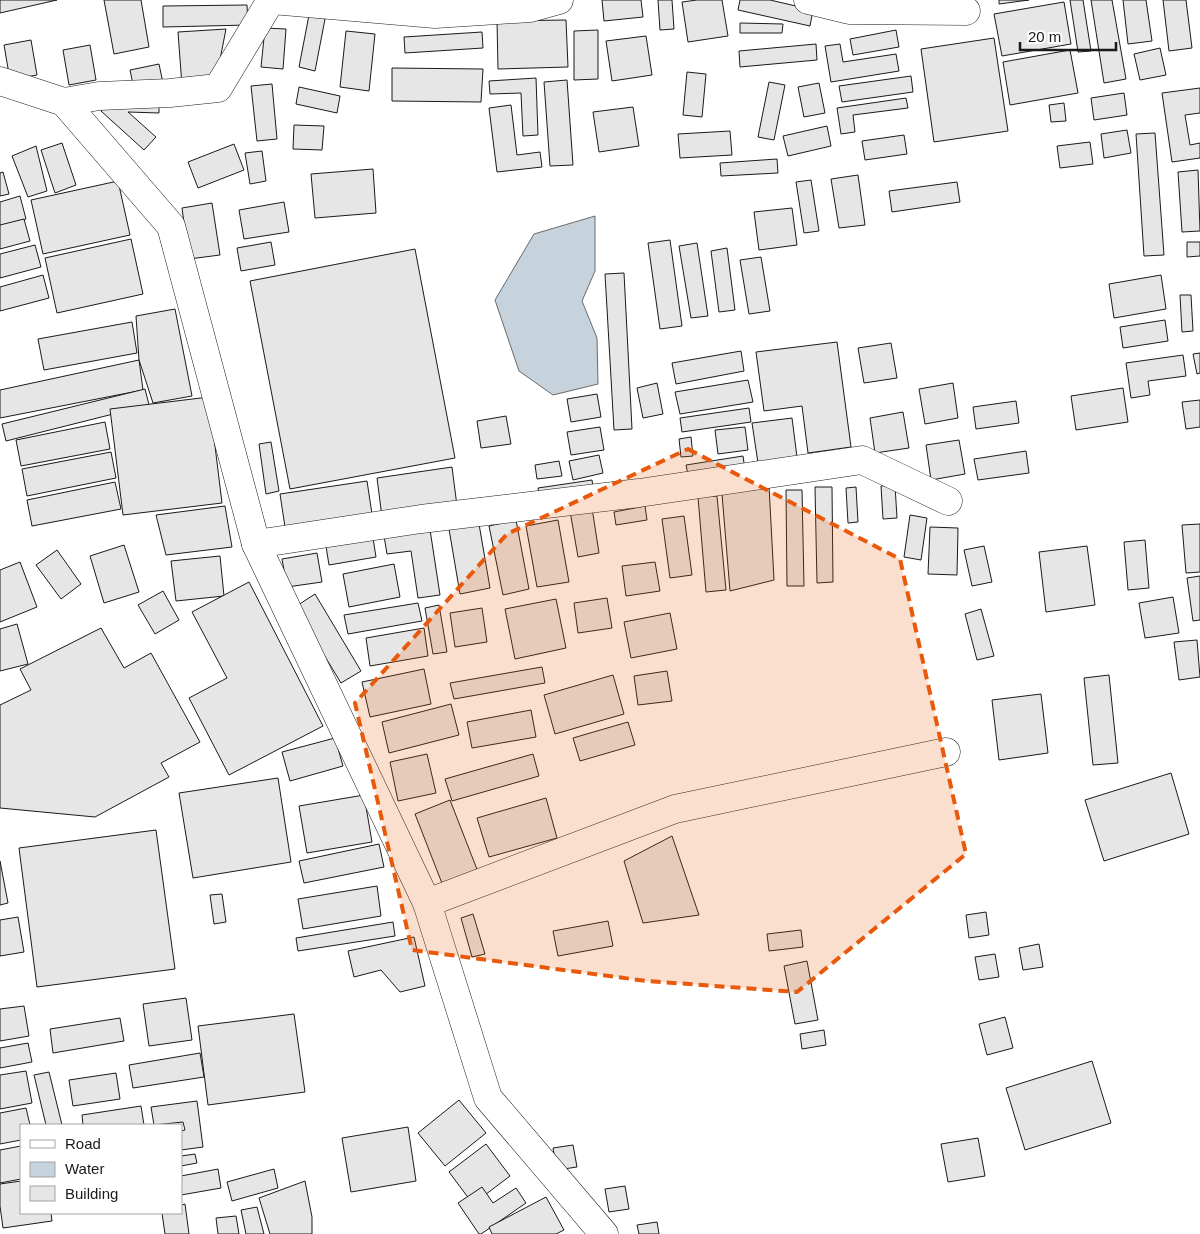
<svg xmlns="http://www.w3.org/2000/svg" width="1200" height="1234" viewBox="0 0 1200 1234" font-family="Arial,sans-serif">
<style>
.water{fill:#c6d2dc;stroke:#6a6a6a}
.building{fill:#e6e6e6;stroke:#1a1a1a}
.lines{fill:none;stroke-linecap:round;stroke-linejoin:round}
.minor-casing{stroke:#1a1a1a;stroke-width:29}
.minor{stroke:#fff;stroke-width:28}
.marked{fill:#e8590c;fill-opacity:0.2;stroke:#e8590c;stroke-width:4;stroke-dasharray:10 6;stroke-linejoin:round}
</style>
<rect width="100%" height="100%" fill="#fff"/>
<polygon class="water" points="595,216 595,271 582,301 597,338 598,384 553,395 519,371 495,300 534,234"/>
<g class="building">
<polygon points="0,0 57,0 0,13"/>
<polygon points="104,0 141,0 149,47 114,54"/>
<polygon points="602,0 641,0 643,17 604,21"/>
<polygon points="658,0 672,0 674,29 660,30"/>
<polygon points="697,0 722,0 728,36 688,42 682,2"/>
<polygon points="740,0 770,0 813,10 810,26 738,10"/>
<polygon points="999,0 1029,0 999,4"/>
<polygon points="1070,0 1083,0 1091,51 1078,52"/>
<polygon points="1091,0 1112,0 1126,79 1104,83"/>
<polygon points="1123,0 1146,0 1152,41 1128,44"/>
<polygon points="1163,0 1186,0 1192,48 1169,51"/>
<polygon points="1064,2 1071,44 1002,56 994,14"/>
<polygon points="247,5 248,25 163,27 163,6"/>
<polygon points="309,15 325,19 315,71 299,67"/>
<polygon points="566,20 568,67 498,69 497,21"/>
<polygon points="740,23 783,24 782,33 740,33"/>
<polygon points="265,28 286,29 283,69 261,67"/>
<polygon points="226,29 216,80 182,86 178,32"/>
<polygon points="598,30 598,79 574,80 574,31"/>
<polygon points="896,30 899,47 853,55 850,39"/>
<polygon points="346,31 375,34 369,91 340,87"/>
<polygon points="482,32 483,48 405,53 404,37"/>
<polygon points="646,36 652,75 612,81 606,41"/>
<polygon points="994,38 1008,131 934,142 921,49"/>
<polygon points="31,40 37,75 10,80 4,45"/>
<polygon points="816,44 817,60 740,67 739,51"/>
<polygon points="840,44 843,62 896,54 899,71 831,82 825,46"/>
<polygon points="90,45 96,80 69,85 63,50"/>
<polygon points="1160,48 1166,75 1140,80 1134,54"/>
<polygon points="1070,50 1078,93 1010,105 1003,62"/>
<polygon points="159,64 163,83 134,89 130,70"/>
<polygon points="392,68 483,69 481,102 392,101"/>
<polygon points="687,72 706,74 702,117 683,115"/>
<polygon points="911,76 913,92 842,102 839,86"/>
<polygon points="536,78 538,135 523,136 521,93 490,94 489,81"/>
<polygon points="567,80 573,165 550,166 544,82"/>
<polygon points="769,82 785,85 774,140 758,137"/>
<polygon points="819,83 825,113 804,117 798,87"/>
<polygon points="272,84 277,139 257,141 251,86"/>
<polygon points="299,87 340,96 337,113 296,104"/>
<polygon points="1200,88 1200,113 1185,115 1190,145 1200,143 1200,158 1172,162 1162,93"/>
<polygon points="1124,93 1127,115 1094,120 1091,98"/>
<polygon points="113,98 159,101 159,113 128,112 156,137 144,150 101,111"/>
<polygon points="906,98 908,108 853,115 855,132 841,134 837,108"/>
<polygon points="1064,103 1066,121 1051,122 1049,105"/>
<polygon points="511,105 517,155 540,152 542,167 497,172 489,108"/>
<polygon points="633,107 639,146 599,152 593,112"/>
<polygon points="294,125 324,126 322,150 293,149"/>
<polygon points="827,126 831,146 788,156 783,136"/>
<polygon points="1127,130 1131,153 1104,158 1101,134"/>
<polygon points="730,131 732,155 680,158 678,134"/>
<polygon points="1155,133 1164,255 1144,256 1136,134"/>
<polygon points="904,135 907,154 865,160 862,141"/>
<polygon points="1090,142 1093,164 1060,168 1057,146"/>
<polygon points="62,143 76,185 55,193 41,150"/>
<polygon points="234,144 244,170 198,188 188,162"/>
<polygon points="36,146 47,191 28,197 12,156"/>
<polygon points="262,151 266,181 250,184 245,153"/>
<polygon points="777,159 778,173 721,176 720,163"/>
<polygon points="373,169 376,213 315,218 311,174"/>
<polygon points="1198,170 1200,231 1182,232 1178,172"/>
<polygon points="3,172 9,194 0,196 0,173"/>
<polygon points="858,175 865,225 839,228 831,179"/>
<polygon points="811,180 819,231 804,233 796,182"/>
<polygon points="118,181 130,235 43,254 31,200"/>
<polygon points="957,182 960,202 892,212 889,191"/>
<polygon points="20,196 26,219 0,226 0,202"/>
<polygon points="284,202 289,232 244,239 239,210"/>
<polygon points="212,203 220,255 189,259 182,208"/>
<polygon points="792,208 797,245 759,250 754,212"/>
<polygon points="24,219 30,241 0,249 0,225"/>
<polygon points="131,239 143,294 57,313 45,258"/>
<polygon points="670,240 682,326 660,329 648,243"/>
<polygon points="271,242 275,265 241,271 237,248"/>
<polygon points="1187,242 1200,242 1200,256 1187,257"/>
<polygon points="697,243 708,316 691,318 679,246"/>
<polygon points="35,245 41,267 0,278 0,254"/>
<polygon points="727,248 735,310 719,312 711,251"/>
<polygon points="415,249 455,458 290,489 250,281"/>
<polygon points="761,257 770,311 749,314 740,260"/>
<polygon points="624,273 632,429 614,430 605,274"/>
<polygon points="43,275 49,298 0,311 0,287"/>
<polygon points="1161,275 1166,309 1114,318 1109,284"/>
<polygon points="1180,295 1191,295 1193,331 1182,332"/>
<polygon points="175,309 192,396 153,403 139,360 136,316"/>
<polygon points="1165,320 1168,341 1123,348 1120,327"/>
<polygon points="132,322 137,353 44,370 38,339"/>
<polygon points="837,342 851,447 808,453 802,406 764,411 756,352"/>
<polygon points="891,343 897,378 864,383 858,348"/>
<polygon points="741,351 744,371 676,384 672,363"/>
<polygon points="1200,353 1200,373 1197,374 1193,354"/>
<polygon points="1183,355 1186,376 1148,381 1150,395 1131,398 1126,363"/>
<polygon points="139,360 143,390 0,418 0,390"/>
<polygon points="748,380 753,402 680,414 675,392"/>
<polygon points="657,383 663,414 643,418 637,388"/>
<polygon points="953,383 958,418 925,424 919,389"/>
<polygon points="1123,388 1128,422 1076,430 1071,396"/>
<polygon points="145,389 149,405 6,441 2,424"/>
<polygon points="597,394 601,417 571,422 567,399"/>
<polygon points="209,397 222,503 123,515 110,409"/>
<polygon points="1200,400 1200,427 1186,429 1182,402"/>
<polygon points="1016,401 1019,423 976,429 973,407"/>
<polygon points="749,408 751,422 682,432 680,418"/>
<polygon points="903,412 909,448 875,453 870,418"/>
<polygon points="506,416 511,444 481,448 477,421"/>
<polygon points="792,418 797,457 758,463 752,423"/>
<polygon points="105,422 110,449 21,466 16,440"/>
<polygon points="600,427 604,450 571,455 567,432"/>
<polygon points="745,427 748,450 718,454 715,430"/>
<polygon points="691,437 693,456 681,457 679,439"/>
<polygon points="959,440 965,474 931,480 926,445"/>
<polygon points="271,442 279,491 266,494 259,444"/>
<polygon points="1026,451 1029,473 978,480 974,459"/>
<polygon points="111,452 116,478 27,496 22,469"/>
<polygon points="599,455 603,473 573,480 569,461"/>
<polygon points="743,456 745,470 689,479 686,465"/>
<polygon points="559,461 562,476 537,479 535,465"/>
<polygon points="452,467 457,506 382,517 377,478"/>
<polygon points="592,480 594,494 540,502 538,488"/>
<polygon points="367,481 372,514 285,527 280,494"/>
<polygon points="115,482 121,509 32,526 27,500"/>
<polygon points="895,485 897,518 883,519 881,486"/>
<polygon points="769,486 774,580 730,591 722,494"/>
<polygon points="815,487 832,487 833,582 817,583"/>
<polygon points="856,487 858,522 848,523 846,488"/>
<polygon points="786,490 802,490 804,586 787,586"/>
<polygon points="717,496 726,590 706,592 698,497"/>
<polygon points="225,506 232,547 166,555 156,515"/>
<polygon points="645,506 647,520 616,525 614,512"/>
<polygon points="592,508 599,553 578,557 570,511"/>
<polygon points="910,515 927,518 921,560 904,557"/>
<polygon points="684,516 692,575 670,578 662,519"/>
<polygon points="516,520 529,589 503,595 489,526"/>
<polygon points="558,520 569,582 537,587 526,526"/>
<polygon points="429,523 440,595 418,598 411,551 387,554 383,530"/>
<polygon points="479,524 490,588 460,594 449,529"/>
<polygon points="1200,524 1200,572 1186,573 1182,525"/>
<polygon points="930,527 958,528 957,575 928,574"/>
<polygon points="372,532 376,557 329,565 325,540"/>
<polygon points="1145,540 1149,588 1128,590 1124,542"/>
<polygon points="124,545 139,592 104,603 90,556"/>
<polygon points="984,546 992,582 972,586 964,550"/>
<polygon points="1087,546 1095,605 1046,612 1039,552"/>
<polygon points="57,550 81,584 61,599 36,565"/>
<polygon points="317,553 322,582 287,587 282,559"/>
<polygon points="220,556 224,596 176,601 171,561"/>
<polygon points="20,562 37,607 0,622 0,570"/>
<polygon points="655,562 660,591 626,596 622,566"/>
<polygon points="394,564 400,597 349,607 343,574"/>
<polygon points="1200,576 1200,620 1193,621 1187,578"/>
<polygon points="249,582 323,726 229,775 189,698 227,678 192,612"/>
<polygon points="163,591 179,620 155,634 138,605"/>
<polygon points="315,594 361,671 341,683 295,607"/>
<polygon points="1173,597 1179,633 1145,638 1139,603"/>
<polygon points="607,598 612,628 578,633 574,603"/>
<polygon points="556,599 566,648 515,659 505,609"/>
<polygon points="418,603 422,621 348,634 344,615"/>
<polygon points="439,605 447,652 433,654 425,608"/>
<polygon points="482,608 487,642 455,647 450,613"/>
<polygon points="981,609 994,656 977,660 965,614"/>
<polygon points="670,613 677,649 631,658 624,622"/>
<polygon points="17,624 28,664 0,671 0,629"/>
<polygon points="101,628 124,668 151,653 200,742 161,763 169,777 95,817 0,808 0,705 31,690 20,669"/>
<polygon points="424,628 428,656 370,666 366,638"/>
<polygon points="1197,640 1200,677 1179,680 1174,642"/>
<polygon points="542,667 545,683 454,699 450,683"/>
<polygon points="424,669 431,704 370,717 362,682"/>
<polygon points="667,671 672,701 638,705 634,676"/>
<polygon points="613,675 624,714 555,734 544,695"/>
<polygon points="1109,675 1118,763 1093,765 1084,678"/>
<polygon points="1041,694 1048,753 999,760 992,700"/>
<polygon points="451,704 459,735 389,753 382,722"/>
<polygon points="531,710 536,737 472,748 467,722"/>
<polygon points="628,722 635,745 580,761 573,738"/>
<polygon points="335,738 343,766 290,781 282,752"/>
<polygon points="427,754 436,793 398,801 390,762"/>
<polygon points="533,754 539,776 452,801 445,779"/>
<polygon points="1171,773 1189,834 1104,861 1085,800"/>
<polygon points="278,778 291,862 193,878 179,793"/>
<polygon points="364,795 372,842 307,853 299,806"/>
<polygon points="546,798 557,838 489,857 477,818"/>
<polygon points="450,800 480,877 445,891 415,814"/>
<polygon points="156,830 175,969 37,987 19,848"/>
<polygon points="672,836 699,915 643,923 624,861"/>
<polygon points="379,844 384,867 304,883 299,861"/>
<polygon points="0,861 8,903 0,905"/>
<polygon points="377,886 381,916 303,929 298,899"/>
<polygon points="222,894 226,922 214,924 210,895"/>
<polygon points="986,912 989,935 969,938 966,915"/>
<polygon points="473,914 485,954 472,957 461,918"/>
<polygon points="18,917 24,952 0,956 0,920"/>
<polygon points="608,921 613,946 558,956 553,931"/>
<polygon points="393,922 395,936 298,951 296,938"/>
<polygon points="801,930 803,947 769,951 767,934"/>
<polygon points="414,937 425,986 400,992 381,970 354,977 348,951"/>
<polygon points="1039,944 1043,967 1023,970 1019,948"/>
<polygon points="995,954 999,977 979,980 975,957"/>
<polygon points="807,961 818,1020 795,1024 784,966"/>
<polygon points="186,998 192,1040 149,1046 143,1004"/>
<polygon points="24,1006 29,1036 0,1041 0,1009"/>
<polygon points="294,1014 305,1092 208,1105 198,1026"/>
<polygon points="1005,1017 1013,1048 987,1055 979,1024"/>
<polygon points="120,1018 124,1041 53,1053 50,1029"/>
<polygon points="824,1030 826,1045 802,1049 800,1034"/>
<polygon points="28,1043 32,1062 0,1068 0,1048"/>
<polygon points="200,1053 204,1077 133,1088 129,1065"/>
<polygon points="1092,1061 1111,1123 1025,1150 1006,1088"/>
<polygon points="26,1071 32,1103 0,1109 0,1075"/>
<polygon points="49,1072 62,1125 46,1125 34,1075"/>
<polygon points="116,1073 120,1099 73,1106 69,1080"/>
<polygon points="459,1100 486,1133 445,1166 418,1133"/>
<polygon points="197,1101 203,1147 181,1150 181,1131 185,1130 183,1122 154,1125 151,1107"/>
<polygon points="141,1106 144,1125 83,1125 82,1115"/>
<polygon points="26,1108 30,1125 21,1125 21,1140 0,1144 0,1113"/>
<polygon points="408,1127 416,1181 351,1192 342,1138"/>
<polygon points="978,1138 985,1176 948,1182 941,1144"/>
<polygon points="486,1144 510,1176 473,1204 449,1172"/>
<polygon points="573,1145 577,1167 557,1170 553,1148"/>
<polygon points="21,1146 21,1179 0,1183 0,1150"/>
<polygon points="195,1154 197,1163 181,1166 181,1156"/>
<polygon points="218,1169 221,1188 181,1195 181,1176"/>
<polygon points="274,1169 278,1188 232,1201 227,1182"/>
<polygon points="21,1181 21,1213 51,1213 52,1221 3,1228 0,1206 0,1184"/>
<polygon points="305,1181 312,1217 312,1234 270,1234 259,1198"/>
<polygon points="625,1186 629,1209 609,1212 605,1189"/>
<polygon points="482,1187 493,1203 516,1188 526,1203 481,1234 479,1234 458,1203"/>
<polygon points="546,1197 564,1230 556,1234 492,1234 489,1227"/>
<polygon points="185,1204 189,1234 165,1234 162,1213 181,1213 181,1205"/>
<polygon points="257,1207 264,1234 246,1234 241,1210"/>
<polygon points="236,1216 239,1234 218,1234 216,1218"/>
<polygon points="657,1222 659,1234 639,1234 637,1225"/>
</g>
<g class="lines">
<defs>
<g id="minor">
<polyline points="272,0 435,14 530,8 559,0"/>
<polyline points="808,0 849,10 966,11"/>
<polyline points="0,81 64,102 171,226 256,544 427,903 488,1098 604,1234"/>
<polyline points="64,102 99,96 170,93 218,88 271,0"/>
<polyline points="256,544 421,519 639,493 862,460 948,501"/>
<polyline points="427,903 675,809 946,752"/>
</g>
</defs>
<use href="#minor" class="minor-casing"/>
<use href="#minor" class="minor"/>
</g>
<path class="marked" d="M 688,449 L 900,559 L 966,854 L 797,992 L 647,981 L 412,950 L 355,703 L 507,534 Z"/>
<rect x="20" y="1124" width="162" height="90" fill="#ffffff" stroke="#a3a3a3"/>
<rect x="30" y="1140" width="25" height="8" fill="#ffffff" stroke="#a3a3a3"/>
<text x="65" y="1149" font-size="15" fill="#1a1a1a">Road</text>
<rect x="30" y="1162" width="25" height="15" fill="#c6d2dc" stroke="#a3a3a3"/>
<text x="65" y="1174" font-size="15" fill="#1a1a1a">Water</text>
<rect x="30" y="1186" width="25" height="15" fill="#e6e6e6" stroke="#a3a3a3"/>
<text x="65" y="1199" font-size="15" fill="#1a1a1a">Building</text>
<path d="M1020 42v8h96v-8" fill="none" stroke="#1a1a1a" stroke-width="2.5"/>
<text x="1028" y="42" font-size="15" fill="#1a1a1a" stroke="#ffffff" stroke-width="4" paint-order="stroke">20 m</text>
</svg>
